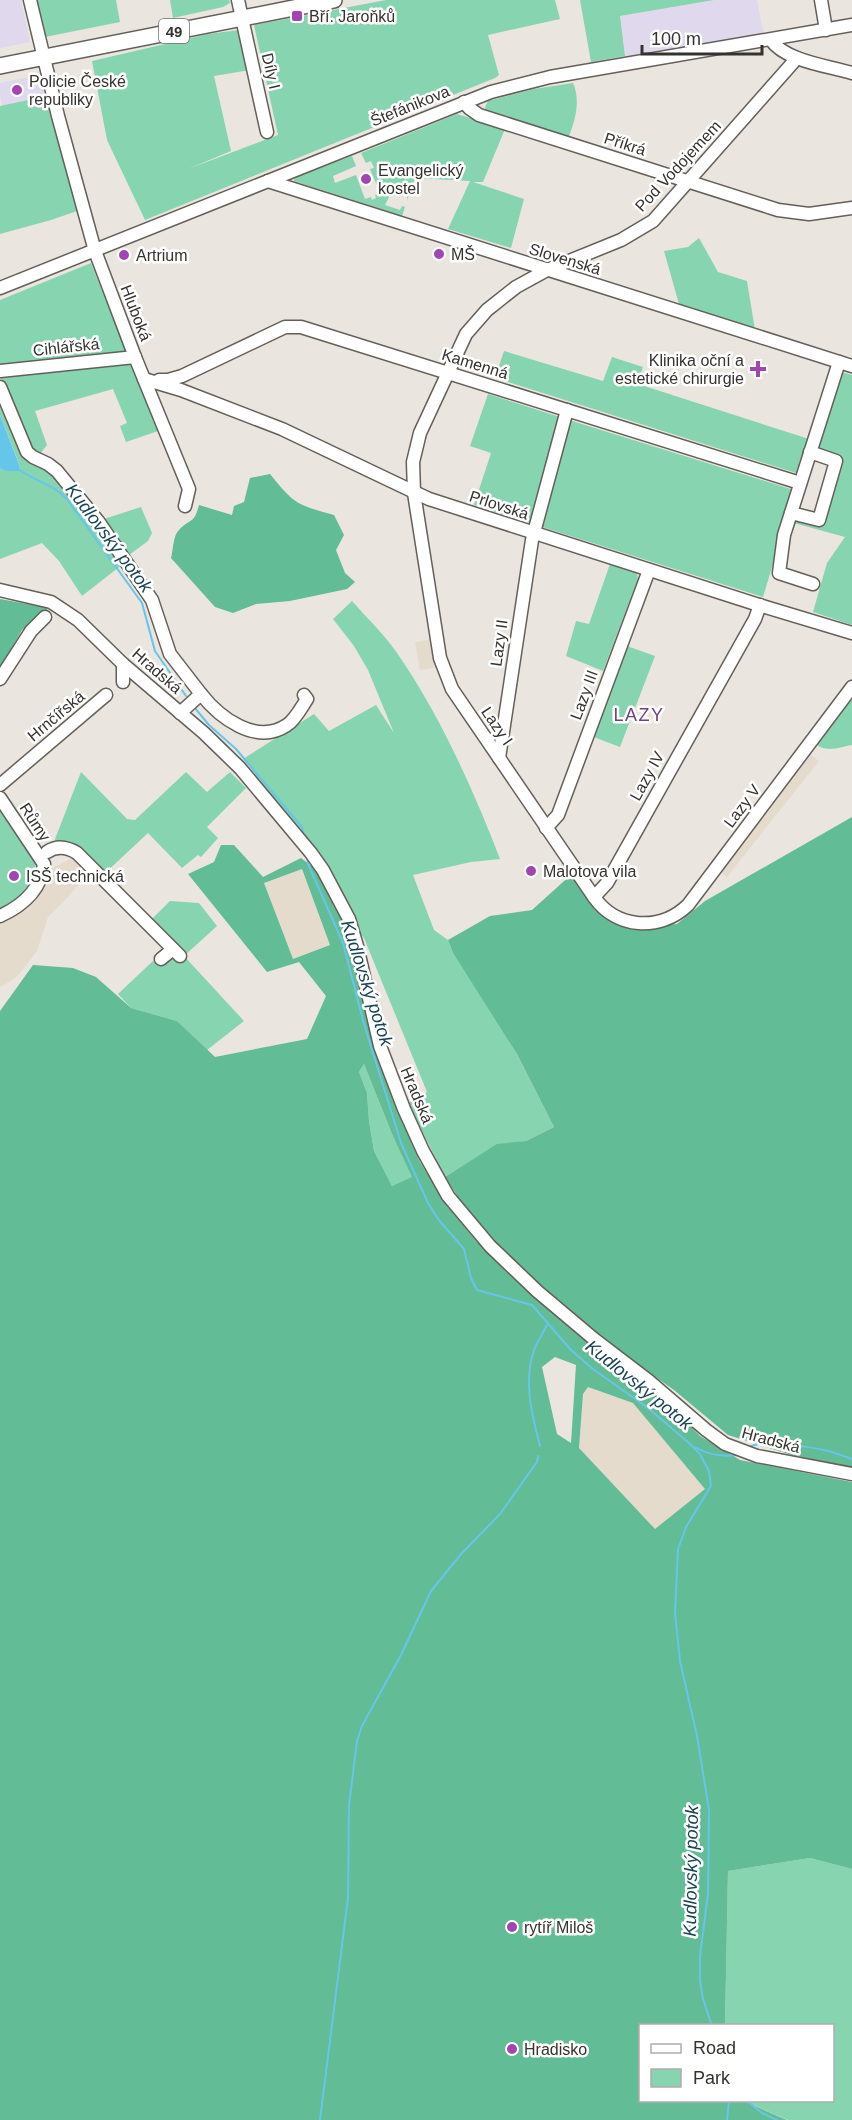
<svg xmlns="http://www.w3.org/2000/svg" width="852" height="2120" viewBox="0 0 852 2120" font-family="Arial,sans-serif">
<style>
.commercial{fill:#e0d8ed}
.built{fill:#e4dbcd}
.green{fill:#87d4b1}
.forest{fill:#62bc95;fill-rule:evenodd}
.water{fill:#65c6ea}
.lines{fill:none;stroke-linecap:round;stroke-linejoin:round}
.stream{stroke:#65c6ea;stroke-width:2}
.minor-casing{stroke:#645f59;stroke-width:15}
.major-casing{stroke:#645f59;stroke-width:18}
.minor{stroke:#fff;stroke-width:12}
.major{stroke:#fff;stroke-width:15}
.poi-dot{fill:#a146b1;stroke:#fff;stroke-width:2}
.labels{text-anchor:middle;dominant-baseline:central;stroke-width:5;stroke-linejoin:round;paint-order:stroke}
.shield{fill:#fff;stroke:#72706e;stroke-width:1.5}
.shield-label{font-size:15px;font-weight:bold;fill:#353330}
.poi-label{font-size:16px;fill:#353330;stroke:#fff;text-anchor:start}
.street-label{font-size:16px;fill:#353330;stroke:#fff}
.water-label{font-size:18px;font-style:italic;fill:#194453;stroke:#fff}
.neighbourhood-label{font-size:18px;letter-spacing:1.5px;fill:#704278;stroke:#fff}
</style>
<rect width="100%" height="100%" fill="#eae5de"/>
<g class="commercial">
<polygon points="0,0 21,0 30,42 0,48"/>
<polygon points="714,0 757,0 764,36 626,60 620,16"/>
<polygon points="38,75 41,78 49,105 5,115 0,95 0,83"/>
</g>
<g class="built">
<polygon points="433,639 438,667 420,670 415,642"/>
<polygon points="808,753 819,761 727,877 719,871"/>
<polygon points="76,856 88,873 67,898 48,917 37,951 21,972 11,981 0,987 0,920 23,906 51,869"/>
<polygon points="301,868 330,945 293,959 264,883"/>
<polygon points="588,1387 633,1403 705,1489 654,1530 579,1448 583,1394"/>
</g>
<g class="green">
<polygon points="36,0 116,0 120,22 45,37"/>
<polygon points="170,0 229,0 230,3 223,7 173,18"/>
<polygon points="386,0 555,0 560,19 488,35 499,75 495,78 145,220 107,140 92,61 208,34 239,30 250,70 214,76 231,151 188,169 278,135 254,25"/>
<polygon points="580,0 714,0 620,16 625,56 591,62"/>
<path d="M 573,83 C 581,101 575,121 568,139 L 492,115 L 486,111 L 485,107 L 488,101 L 534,89 Z"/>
<polygon points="47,96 80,210 51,220 0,234 0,106"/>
<polygon points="457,114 505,129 483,182 473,182 524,199 511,248 448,229 470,181 415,178 407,200 407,196 399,193 398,196 390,195 385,205 400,210 402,206 405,207 402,216 294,181 294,179 299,176 352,156 356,166 333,176 335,183 356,175 365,199 371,197 372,200 376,198 375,195 380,193 370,169 374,168 371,161 366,163 361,153"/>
<polygon points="699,238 718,272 747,281 755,330 679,304 664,251 688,247"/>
<polygon points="91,263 126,351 123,351 125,356 0,368 0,300"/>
<polygon points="504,351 603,381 612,357 643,367 638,384 809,439 832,369 852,375 852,625 813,612 827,563 845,537 790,522 792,519 816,523 838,469 818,453 799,474 495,378"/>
<polygon points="132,363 158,431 126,442 120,426 127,423 113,389 35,411 47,445 40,454 31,450 0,376"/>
<polygon points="488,394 563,418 533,524 474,505 491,453 470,446"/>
<polygon points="0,399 27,456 55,474 123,564 82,596 59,561 42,543 0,559 0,468 5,471 20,471 19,463 0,415"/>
<polygon points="569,420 794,490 793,497 763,597 539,526"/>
<polygon points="141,507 152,533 148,541 129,555 104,519"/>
<polygon points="610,564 637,573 638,579 603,671 566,656 576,621 589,624"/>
<path d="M 352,601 C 367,618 384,634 397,653 C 440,715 473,789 500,859 L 471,862 L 413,875 L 434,930 L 448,940 L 453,953 L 497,1021 L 517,1054 L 554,1127 L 526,1141 L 497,1145 L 445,1177 L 408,1103 L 427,1092 L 364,938 L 358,931 L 340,887 L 322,859 L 243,759 L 314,714 L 329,731 L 376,705 L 394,733 L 368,670 L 354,646 L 333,619 Z"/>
<polygon points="627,646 655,656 620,747 591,736"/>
<path d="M 852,696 L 852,745 C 841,747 825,753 816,744 Z"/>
<polygon points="81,772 127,819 135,820 186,772 207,792 230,772 246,788 207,827 218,838 201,857 198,855 182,868 148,833 103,875 56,842 55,839"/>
<path d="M 0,807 L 36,864 C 29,887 23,899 0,910 Z"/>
<polygon points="170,901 199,903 217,926 184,956 244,1021 207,1050 177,1021 131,1008 118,994 172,943 151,920"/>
<polygon points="364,1064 392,1134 413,1177 392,1186 374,1151 369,1121 367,1093 359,1072"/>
<polygon points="810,1858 852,1869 852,2120 788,2120 743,2101 832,2100 832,2026 725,2026 728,1871"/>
</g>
<g class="forest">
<path d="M 270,474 C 294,504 297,505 334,515 L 344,535 L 336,550 L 345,573 L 355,582 L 347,589 L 290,601 L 256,604 L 233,613 L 215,607 L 171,558 C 173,551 173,535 179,530 C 190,518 194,525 199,505 L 232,515 L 234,506 L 244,502 L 250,478 Z"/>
<polygon points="0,599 49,608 22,630 0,668"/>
<polygon points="852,817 852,1467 792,1455 728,1435 674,1390 607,1343 537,1287 489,1236 460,1200 445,1177 497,1144 526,1141 554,1127 517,1054 453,953 448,940 490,916 532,910 573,873 608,919 638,927 677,924 705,901"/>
<path d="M 221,845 L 234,845 L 263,877 L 301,858 L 319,872 L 337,906 L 354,948 L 370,1028 L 394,1103 L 420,1162 L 448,1207 L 477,1242 L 530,1291 L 667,1402 L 700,1436 L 740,1460 L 852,1482 L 852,1869 L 810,1858 L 728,1871 L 725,2025 L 640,2026 L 640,2100 L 743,2101 L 787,2120 L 0,2120 L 0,1011 L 33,965 L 73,968 L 96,977 L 131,1008 L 177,1021 L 215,1057 L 307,1039 L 326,996 L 299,962 L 267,972 L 188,874 L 214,862 ZM 302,869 L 330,945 L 293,959 L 264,883 ZM 364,1064 L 392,1134 L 412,1177 L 392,1186 L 374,1151 L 369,1121 L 367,1093 L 359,1072 ZM 555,1357 L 576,1365 L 571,1443 L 557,1434 L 542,1367 ZM 588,1387 L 633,1403 L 705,1489 L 655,1529 L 579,1448 L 583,1394 Z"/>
</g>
<polygon class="water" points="0,415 19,464 20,471 5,471 0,468"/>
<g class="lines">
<g class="stream">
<path d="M 18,469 C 34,481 53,484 67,499 L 142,603 L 155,651 L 186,696"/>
<polyline points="194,707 209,725 236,749 302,827 304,836"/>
<polyline points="307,856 308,864 343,943 364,1024 401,1143 428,1203 438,1219 464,1249 471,1278 477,1290 532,1305 571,1350 593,1369 648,1408 689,1443 700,1454 709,1471 711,1486 686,1527 678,1549 675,1613 680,1661 697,1736 709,1810 708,1894 700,1956 700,1981 703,1999 712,2026"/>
<path d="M 540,1446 C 532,1415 523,1382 534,1350 C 537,1342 543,1333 547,1325"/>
<path d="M 695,1447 C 708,1455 722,1457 738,1455"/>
<path d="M 748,1448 C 760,1438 809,1447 824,1450 C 834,1452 843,1456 852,1459"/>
<polyline points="746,2100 762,2113 777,2120"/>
<polyline points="320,2120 348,1898 349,1805 357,1741 362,1726 401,1655 431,1591 462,1553 500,1514 537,1462 538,1456"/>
<polyline points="727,2120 729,2100"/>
</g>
<defs>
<g id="minor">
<polyline points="30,0 58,116 95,251 135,357 189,489 185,506"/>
<polyline points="238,0 267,132"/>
<polyline points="821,0 826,30"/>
<path d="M 771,40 C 785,61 829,66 852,73"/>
<path d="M 797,58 L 653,221 L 621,240 L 547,270 L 516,287 L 487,310 L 466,334 L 420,433 L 413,462 L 414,493 L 440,658 L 452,689 L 594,897 C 616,929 660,932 688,905 L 852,687"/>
<polyline points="464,102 469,108 479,115 778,210 809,214 852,208"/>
<polyline points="268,181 852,366"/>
<polyline points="0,288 491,92 550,77 852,25"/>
<polyline points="0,371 135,357"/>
<polyline points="144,379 181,390 282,429 429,499 762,606 852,633"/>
<polyline points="159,380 168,380 182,376 285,327 301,327 800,483"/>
<polyline points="0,387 27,452 33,457 48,464 57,471 98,521 152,600 170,654 201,694 180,713"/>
<polyline points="791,513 819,520 836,461 810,452"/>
<polyline points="813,584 779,573 784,535 839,362"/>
<polyline points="0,590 51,602 78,620 123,664 204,733 240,768 311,853 323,870 349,919 357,946 380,1046 404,1109 423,1151 448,1196 490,1246 537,1291 594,1339 649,1381 706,1430 725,1444 757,1456 852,1474"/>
<polyline points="0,679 31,631 45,617"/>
<polyline points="123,682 123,664"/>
<path d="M 201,694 C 219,717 256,746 287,725 C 295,720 301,708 307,699 L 304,695"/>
<polyline points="499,758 532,540 567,410"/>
<polyline points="0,785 106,695"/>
<path d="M 0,798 L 44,864 C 41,890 22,906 0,916"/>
<polyline points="546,828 558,815 649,570"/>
<path d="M 47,852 C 57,845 67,847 77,853 L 180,956"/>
<polyline points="594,897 607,883 755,619 760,605"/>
<polyline points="161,959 173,949"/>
</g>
<polyline id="major" points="0,66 334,0"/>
</defs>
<use href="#minor" class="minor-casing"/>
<use href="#major" class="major-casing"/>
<use href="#minor" class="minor"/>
<use href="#major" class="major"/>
</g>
<g class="poi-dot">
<rect x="291" y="10" width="12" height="12" rx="3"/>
<circle cx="17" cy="90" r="6"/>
<circle cx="366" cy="179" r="6"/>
<circle cx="439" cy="254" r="6"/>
<circle cx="124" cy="255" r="6"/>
<path d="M755 360h6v6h6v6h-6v6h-6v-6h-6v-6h6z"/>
<circle cx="531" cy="871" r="6"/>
<circle cx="14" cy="876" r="6"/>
<circle cx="512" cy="1927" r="6"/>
<circle cx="512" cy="2049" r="6"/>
</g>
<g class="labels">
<rect class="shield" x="159" y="19" width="30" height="24" rx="4.5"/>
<g class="shield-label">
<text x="174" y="31">49</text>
</g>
<g class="poi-label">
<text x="309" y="16">Bří. Jaroňků</text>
<text x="29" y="81">Policie České<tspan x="29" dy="18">republiky</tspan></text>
<text x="378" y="170">Evangelický<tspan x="378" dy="18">kostel</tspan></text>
<text x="451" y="254">MŠ</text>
<text x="136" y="255">Artrium</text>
<text x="744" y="360" text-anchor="end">Klinika oční a<tspan x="744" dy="18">estetické chirurgie</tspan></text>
<text x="543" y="871">Malotova vila</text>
<text x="26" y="876">ISŠ technická</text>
<text x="524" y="1927">rytíř Miloš</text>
<text x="524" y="2049">Hradisko</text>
</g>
<g class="street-label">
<text transform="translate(271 71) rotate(77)">Díly I</text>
<text transform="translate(410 106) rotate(-22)">Štefánikova</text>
<text transform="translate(625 144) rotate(18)">Příkrá</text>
<text transform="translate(678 166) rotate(-47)">Pod Vodojemem</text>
<text transform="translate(565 259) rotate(17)">Slovenská</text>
<text transform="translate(136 313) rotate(69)">Hluboká</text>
<text transform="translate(66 347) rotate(-6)">Cihlářská</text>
<text transform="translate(475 364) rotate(17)">Kamenná</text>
<text transform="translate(499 505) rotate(18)">Prlovská</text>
<text transform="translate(499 643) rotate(-82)">Lazy II</text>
<text transform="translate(157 671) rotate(41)">Hradská</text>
<text transform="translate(584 695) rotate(-70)">Lazy III</text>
<text transform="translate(56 716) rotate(-40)">Hrnčířská</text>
<text transform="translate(497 726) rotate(56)">Lazy I</text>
<text transform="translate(647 776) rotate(-61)">Lazy IV</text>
<text transform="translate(742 806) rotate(-53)">Lazy V</text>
<text transform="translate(35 822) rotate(57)">Růmy</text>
<text transform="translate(417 1095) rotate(67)">Hradská</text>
<text transform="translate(771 1440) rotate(15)">Hradská</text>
</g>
<g class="water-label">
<text transform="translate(109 538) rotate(53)">Kudlovský potok</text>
<text transform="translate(367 983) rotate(72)">Kudlovský potok</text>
<text transform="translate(639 1385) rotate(39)">Kudlovský potok</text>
<text transform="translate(691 1871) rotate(-89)">Kudlovský potok</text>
</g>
<g class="neighbourhood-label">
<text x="639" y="715">LAZY</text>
</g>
</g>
<rect x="639" y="2024" width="195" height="78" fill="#ffffff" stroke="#aeadac" stroke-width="1.5"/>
<rect x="651" y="2044" width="30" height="9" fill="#ffffff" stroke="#aeadac" stroke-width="1.5"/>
<text x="693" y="2054" font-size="18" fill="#353330">Road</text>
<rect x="651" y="2069" width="30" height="18" fill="#87d4b1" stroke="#aeadac" stroke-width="1.5"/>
<text x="693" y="2084" font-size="18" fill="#353330">Park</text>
<path d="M642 45v9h120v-9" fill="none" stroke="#353330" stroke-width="3"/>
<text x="651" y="45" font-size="18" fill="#353330" stroke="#ffffff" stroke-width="4.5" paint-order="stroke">100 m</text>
</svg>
